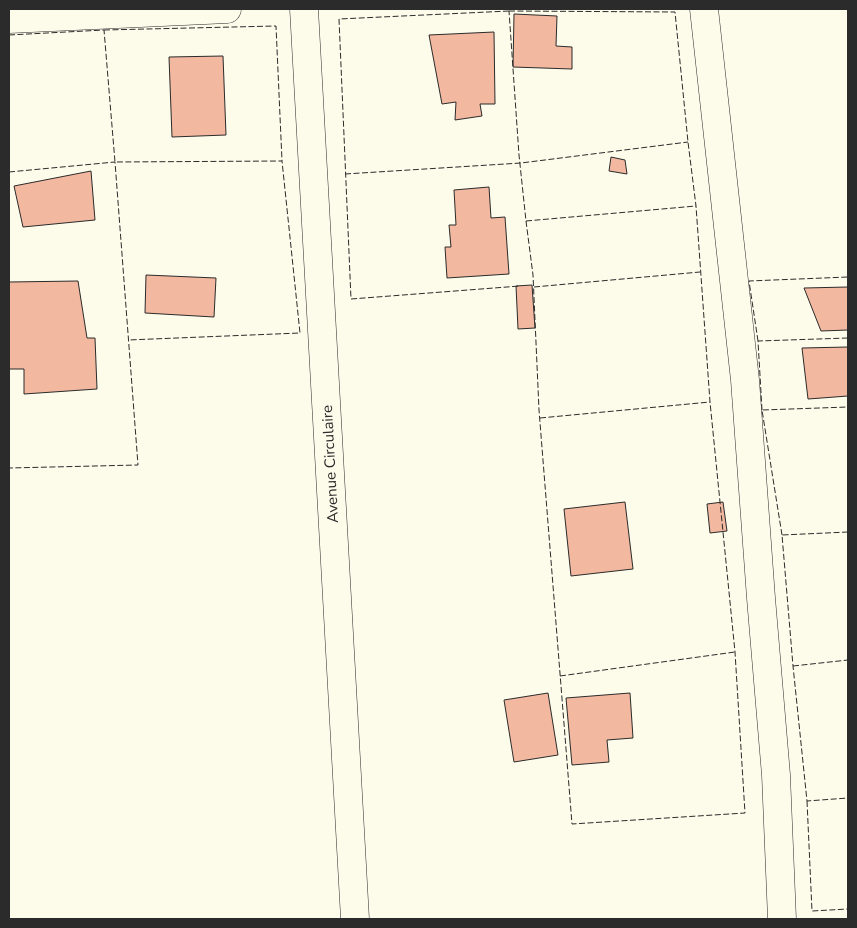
<svg xmlns="http://www.w3.org/2000/svg" width="857" height="928" viewBox="0 0 857 928" font-family="'Nunito Sans',sans-serif">
<style>
.building{fill:#f2b8a0;stroke:#2b2b2b}
.lines{fill:none;stroke-linecap:round;stroke-linejoin:round}
.minor-casing{stroke:#2b2b2b;stroke-width:29}
.minor{stroke:#fdfbea;stroke-width:28}
.fence{stroke:#2b2b2b;stroke-width:1;stroke-dasharray:6 2.5;stroke-linecap:butt}
.labels{text-anchor:middle;dominant-baseline:central;stroke-width:4;stroke-linejoin:round;paint-order:stroke}
.street-label{font-size:15px;fill:#2b2b2b;stroke:#fdfbea}
</style>
<rect width="100%" height="100%" fill="#fdfbea"/>
<g class="building">
<polygon points="514,14 557,16 556,46 572,47 572,69 513,67"/>
<polygon points="494,32 495,104 480,104 482,116 455,120 456,102 442,104 429,35"/>
<polygon points="223,56 226,135 172,137 169,57"/>
<polygon points="611,157 625,160 627,174 609,171"/>
<polygon points="91,171 95,220 23,227 14,186"/>
<polygon points="489,187 491,218 505,217 509,274 447,278 445,247 451,247 449,225 456,225 454,190"/>
<polygon points="146,275 216,278 214,317 145,313"/>
<polygon points="78,281 87,338 95,338 97,389 24,394 24,369 9,369 9,282"/>
<polygon points="532,285 535,328 518,329 516,286"/>
<polygon points="848,287 848,330 821,331 804,288"/>
<polygon points="848,347 848,396 808,399 802,348"/>
<polygon points="625,502 633,569 571,576 564,509"/>
<polygon points="723,502 727,531 710,533 707,504"/>
<polygon points="548,693 558,755 514,762 504,700"/>
<polygon points="630,693 633,738 607,740 609,762 572,765 566,698"/>
</g>
<g class="lines">
<defs>
<g id="minor">
<polyline points="304,9 355,919"/>
<polyline points="704,9 745,380 761,598 776,775 782,919"/>
<polyline points="9,19 227,9"/>
</g>
</defs>
<use href="#minor" class="minor-casing"/>
<use href="#minor" class="minor"/>
<g class="fence">
<polygon points="509,11 675,12 688,142 696,206 710,402 735,652 745,813 572,824 539,410 533,275 526,221 519,155"/>
<polyline points="509,11 339,19 351,299 520,286"/>
<polyline points="104,30 276,26 282,161"/>
<polyline points="9,35 104,30 115,162 282,161 300,333 128,340"/>
<polyline points="9,172 115,162 138,465 9,468"/>
<polyline points="345,174 521,163 688,142"/>
<polyline points="526,221 696,206"/>
<polyline points="534,287 700,272"/>
<polyline points="758,341 749,281 848,277"/>
<polyline points="762,410 758,341 848,338"/>
<polyline points="540,418 710,402"/>
<polyline points="848,532 782,535 793,666 807,801 848,798"/>
<polyline points="782,535 762,410 848,407"/>
<polyline points="793,666 848,660"/>
<polyline points="560,676 735,652"/>
<polyline points="807,801 812,911 848,909"/>
</g>
</g>
<g class="labels">
<g class="street-label">
<text transform="translate(330 464) rotate(-93)">Avenue Circulaire</text>
</g>
</g>
<rect width="857" height="928" fill="none" stroke="#2b2b2b" stroke-width="20"/>
</svg>
